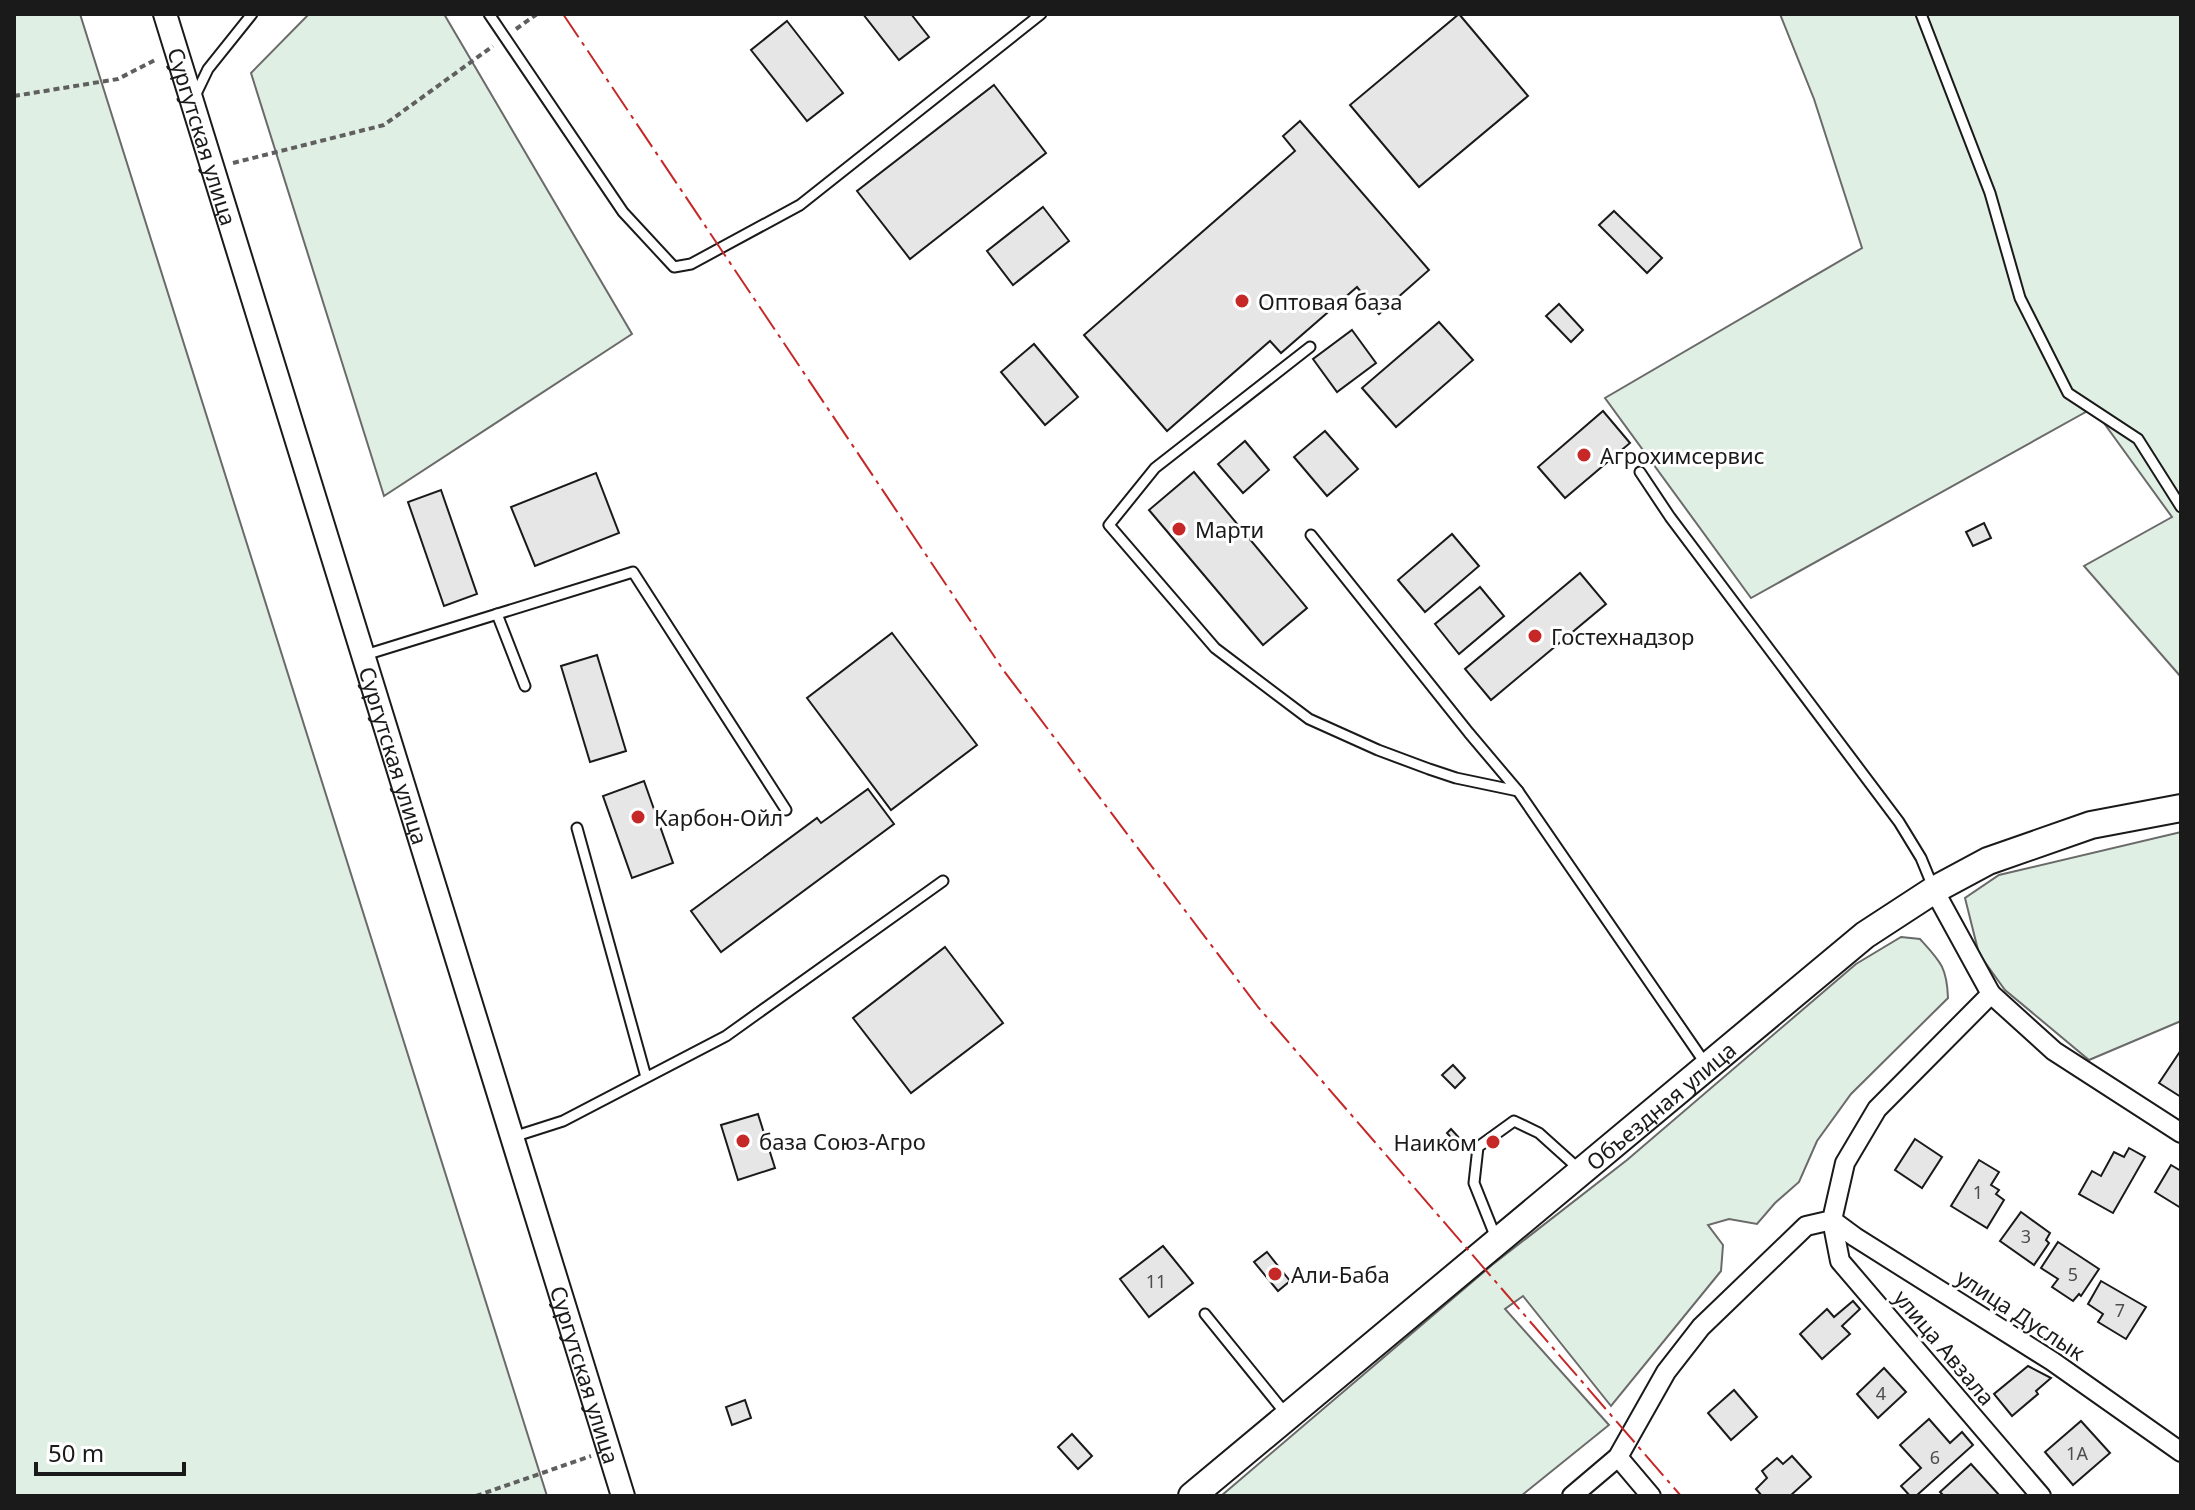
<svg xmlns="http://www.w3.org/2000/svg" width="2195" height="1510" viewBox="0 0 2195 1510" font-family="'Noto Sans',sans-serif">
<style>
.green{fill:#e0efe3;stroke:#6a6a6a;stroke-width:2}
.building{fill:#e6e6e6;stroke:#1a1a1a;stroke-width:2}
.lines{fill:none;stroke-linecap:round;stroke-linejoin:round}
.service-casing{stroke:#1a1a1a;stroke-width:13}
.minor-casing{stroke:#1a1a1a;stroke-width:22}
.tertiary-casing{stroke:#1a1a1a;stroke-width:26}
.secondary-casing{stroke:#1a1a1a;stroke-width:30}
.path{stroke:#5f5f5f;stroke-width:4;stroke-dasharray:6 4;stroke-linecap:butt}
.service{stroke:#fff;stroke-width:9}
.minor{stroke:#fff;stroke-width:18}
.tertiary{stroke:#fff;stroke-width:22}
.secondary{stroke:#fff;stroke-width:26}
.power{stroke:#c62828;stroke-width:2;stroke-dasharray:28 6 4 6;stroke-linecap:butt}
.poi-dot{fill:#c62828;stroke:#fff;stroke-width:3}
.labels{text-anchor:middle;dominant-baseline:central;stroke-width:6;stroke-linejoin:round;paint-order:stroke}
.number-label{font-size:18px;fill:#4d4d4d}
.street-label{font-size:22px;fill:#1a1a1a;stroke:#fff}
.poi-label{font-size:22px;fill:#1a1a1a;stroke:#fff;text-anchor:start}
</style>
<rect width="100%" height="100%" fill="#fff"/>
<g class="green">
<polygon points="14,14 80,14 547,1496 14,1496"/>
<polygon points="309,14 444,14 632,334 384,496 251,73"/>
<polygon points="1780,14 2181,14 2181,677 2084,566 2172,517 2093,408 1751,598 1605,398 1862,248 1814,99"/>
<polygon points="2181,832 2181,1021 2089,1060 2005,990 1979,954 1965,898 1999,875"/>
<path d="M 1901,937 L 1920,939 C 1940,961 1947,967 1948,998 L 1851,1094 L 1817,1141 L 1799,1182 L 1775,1203 L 1757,1224 L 1729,1219 L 1708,1225 L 1723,1245 L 1721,1271 L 1611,1406 L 1523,1296 L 1505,1309 L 1609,1425 L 1521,1496 L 1221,1496 L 1492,1265 L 1627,1160 L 1856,964 Z"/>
</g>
<g class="building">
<polygon points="863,14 911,14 929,37 899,60"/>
<polygon points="1459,14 1528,96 1419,187 1350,105"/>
<polygon points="787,21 843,93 807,121 751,50"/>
<polygon points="994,85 1046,153 910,259 857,191"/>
<polygon points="1300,121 1429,270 1379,314 1357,287 1281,353 1270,341 1167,431 1084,335 1295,151 1283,136"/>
<polygon points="1043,207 1069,241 1013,285 987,251"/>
<polygon points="1614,211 1662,258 1647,273 1599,225"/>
<polygon points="1559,304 1583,330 1571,342 1546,316"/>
<polygon points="1439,322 1473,360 1396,427 1362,388"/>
<polygon points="1352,330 1376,363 1337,392 1313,359"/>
<polygon points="1034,344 1078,397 1045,425 1001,372"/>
<polygon points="1603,411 1630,443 1565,498 1538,467"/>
<polygon points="1325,431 1358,469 1327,496 1294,457"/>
<polygon points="1245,441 1269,470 1243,493 1218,464"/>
<polygon points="1194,472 1307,608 1263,645 1149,510"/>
<polygon points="596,473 619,533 535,566 511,507"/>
<polygon points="441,490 477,594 444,606 408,502"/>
<polygon points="1984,523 1991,538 1973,546 1966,532"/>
<polygon points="1452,534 1479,566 1425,612 1398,580"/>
<polygon points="1580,573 1606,604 1491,700 1465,669"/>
<polygon points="1480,587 1504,616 1459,654 1435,624"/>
<polygon points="892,633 977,745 891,810 807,698"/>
<polygon points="597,655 626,751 590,762 561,666"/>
<polygon points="644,781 673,863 632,878 603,796"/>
<polygon points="868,789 894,824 721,952 691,911 817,818 821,823"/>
<polygon points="945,947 1003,1023 911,1093 853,1018"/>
<polygon points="2181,1050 2181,1097 2159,1083"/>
<polygon points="1453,1065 1465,1078 1455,1088 1442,1075"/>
<polygon points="758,1114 775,1168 738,1180 721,1125"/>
<polygon points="1451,1129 1462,1141 1458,1146 1447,1133"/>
<polygon points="1915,1139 1942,1157 1922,1188 1895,1170"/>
<polygon points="2129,1148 2145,1157 2113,1213 2079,1194 2092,1171 2101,1176 2114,1152 2124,1157"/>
<polygon points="1979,1160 1999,1172 1991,1185 1999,1190 1996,1194 2004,1200 1987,1228 1951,1206"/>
<polygon points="2171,1165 2181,1171 2181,1208 2155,1192"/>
<polygon points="2021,1212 2050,1233 2046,1240 2049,1243 2034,1265 2000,1241"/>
<polygon points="2058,1242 2099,1269 2081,1296 2079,1294 2073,1301 2052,1287 2058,1279 2041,1268"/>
<polygon points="1163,1246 1193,1283 1149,1317 1120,1279"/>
<polygon points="1267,1252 1290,1281 1278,1291 1254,1262"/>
<polygon points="2101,1281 2146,1307 2126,1339 2098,1322 2103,1314 2088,1304"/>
<polygon points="1853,1301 1860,1309 1842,1326 1850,1334 1822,1359 1800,1334 1827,1309 1834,1317"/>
<polygon points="2028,1366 2051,1378 2036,1391 2038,1394 2012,1416 1994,1394"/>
<polygon points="1884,1368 1906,1392 1878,1418 1857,1394"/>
<polygon points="1734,1390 1757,1417 1731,1440 1708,1413"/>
<polygon points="745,1400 751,1418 732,1425 726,1407"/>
<polygon points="1929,1419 1950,1443 1962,1432 1973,1445 1916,1496 1910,1496 1901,1486 1921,1468 1900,1445"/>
<polygon points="2081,1421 2110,1453 2073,1485 2045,1452"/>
<polygon points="1072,1434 1092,1456 1078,1469 1058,1447"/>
<polygon points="1792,1456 1811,1477 1790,1496 1762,1496 1756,1489 1767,1478 1762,1471 1777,1458 1783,1464"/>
<polygon points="1971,1464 2000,1496 1944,1496 1940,1492"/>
</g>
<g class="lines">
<defs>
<g id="service">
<polyline points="489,14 623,212 674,267 691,264 800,205 1041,14"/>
<polyline points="1921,14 1990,193 2020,298 2068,393 2138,439 2181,507"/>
<polyline points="195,96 208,69 252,14"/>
<polyline points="1310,347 1155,468 1109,525 1215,648 1309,719 1378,750 1429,769 1456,778 1518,791"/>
<polyline points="1640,472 1670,517 1899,822 1921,858 1933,887"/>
<polyline points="1311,535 1469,733 1518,791 1705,1063"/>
<polyline points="497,614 525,686"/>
<polyline points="365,655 633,572 786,810"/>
<polyline points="577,828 646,1077"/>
<polyline points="513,1137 563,1121 726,1036 943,881"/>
<polyline points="1496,1238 1474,1183 1478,1147 1514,1121 1539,1133 1579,1169"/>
<polyline points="1205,1314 1286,1414"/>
</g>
<g id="minor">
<polyline points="1991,994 2054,1051 2181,1133"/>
<polyline points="1832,1220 1855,1237 2052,1361 2181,1452"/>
<polyline points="1832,1220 1840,1261 2041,1496"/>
<polyline points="1618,1457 1651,1496"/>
<polyline points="1572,1496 1618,1457 1666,1372 1701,1327 1806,1226 1832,1220 1845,1163 1877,1109 1991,994 1934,890"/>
</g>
<g id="tertiary">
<path id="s1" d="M 165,14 L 623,1496"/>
</g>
<g id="secondary">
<path id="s2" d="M 1192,1496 L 1865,935 L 1934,890 L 1988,861 L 2091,825 L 2181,808"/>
</g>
</defs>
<use href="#service" class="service-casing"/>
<use href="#minor" class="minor-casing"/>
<use href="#tertiary" class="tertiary-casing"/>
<use href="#secondary" class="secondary-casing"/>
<g class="path">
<polyline points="516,29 537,14"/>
<polyline points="14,96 118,79 157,59"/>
<polyline points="233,163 384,125 493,46"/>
<polyline points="476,1496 591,1456"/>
</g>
<use href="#service" class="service"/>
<use href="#minor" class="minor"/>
<use href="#tertiary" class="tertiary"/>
<use href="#secondary" class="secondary"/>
<polyline class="power" points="563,14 1004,671 1258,1007 1681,1496"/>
</g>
<g class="poi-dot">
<circle cx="1242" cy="301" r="8"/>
<circle cx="1584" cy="455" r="8"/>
<circle cx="1179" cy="529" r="8"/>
<circle cx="1535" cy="636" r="8"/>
<circle cx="638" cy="817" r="8"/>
<circle cx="743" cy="1141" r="8"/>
<circle cx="1493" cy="1142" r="8"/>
<circle cx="1275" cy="1274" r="8"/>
</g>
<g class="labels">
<g class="number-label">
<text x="1978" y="1192">1</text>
<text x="2026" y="1236">3</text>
<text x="2073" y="1274">5</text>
<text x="1156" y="1281">11</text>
<text x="2120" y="1310">7</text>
<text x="1881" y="1393">4</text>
<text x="2077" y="1453">1А</text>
<text x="1935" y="1457">6</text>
</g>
<g class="street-label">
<text stroke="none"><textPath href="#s1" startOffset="128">Сургутская улица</textPath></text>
<text stroke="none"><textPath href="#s1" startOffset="776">Сургутская улица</textPath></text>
<text stroke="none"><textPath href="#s2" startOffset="610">Объездная улица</textPath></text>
<text transform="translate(2021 1314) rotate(33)">улица Дуслык</text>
<text transform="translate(1945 1347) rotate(50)">улица Авзала</text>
<text stroke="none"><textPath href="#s1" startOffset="1424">Сургутская улица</textPath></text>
</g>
<g class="poi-label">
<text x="1258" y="301">Оптовая база</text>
<text x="1600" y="455">Агрохимсервис</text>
<text x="1195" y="529">Марти</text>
<text x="1551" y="636">Гостехнадзор</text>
<text x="654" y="817">Карбон-Ойл</text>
<text x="759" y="1141">база Союз-Агро</text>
<text x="1477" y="1142" text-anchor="end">Наиком</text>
<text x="1291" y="1274">Али-Баба</text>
</g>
</g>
<rect width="2195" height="1510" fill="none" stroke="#1a1a1a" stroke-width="32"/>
<path d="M36 1462v12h148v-12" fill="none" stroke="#1a1a1a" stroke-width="4"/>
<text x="48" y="1462" font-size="24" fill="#1a1a1a" stroke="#ffffff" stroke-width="6" paint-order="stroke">50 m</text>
</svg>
